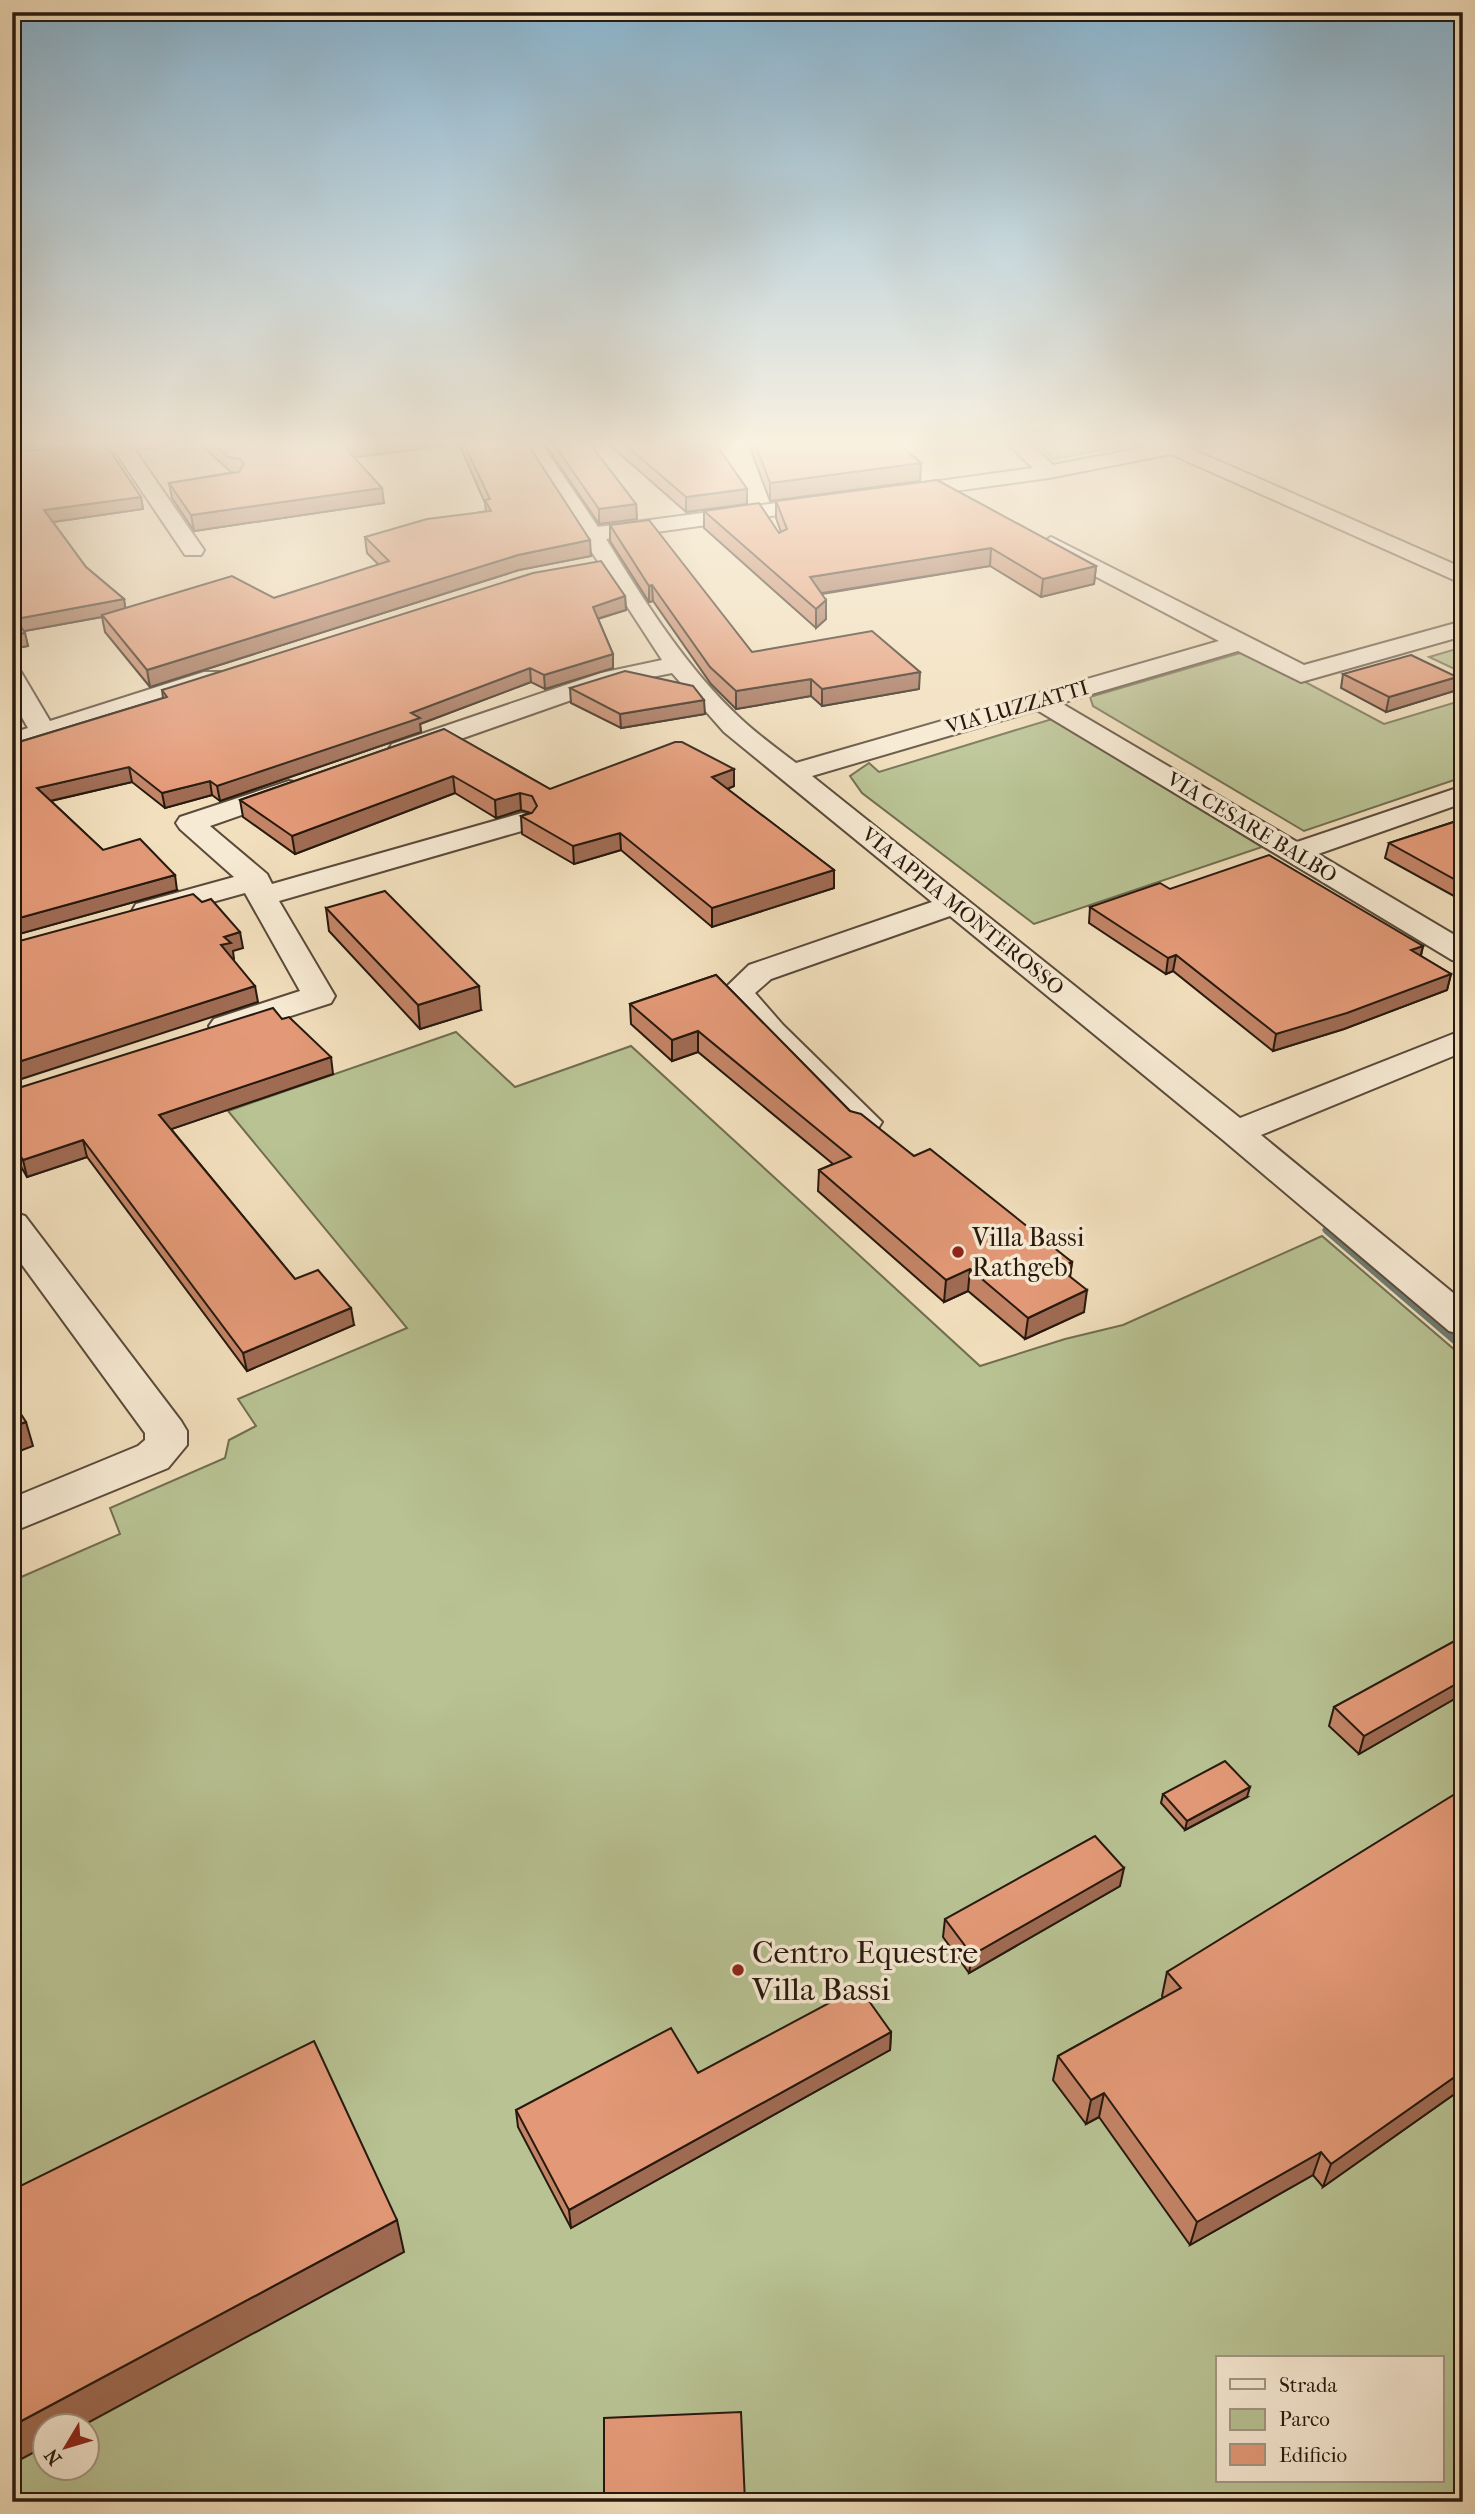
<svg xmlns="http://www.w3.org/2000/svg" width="1475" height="2514" viewBox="0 0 1475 2514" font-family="'IM FELL French Canon',serif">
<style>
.green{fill:#b8c293;stroke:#706e50;stroke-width:2;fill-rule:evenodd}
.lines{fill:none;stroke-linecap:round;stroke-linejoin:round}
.stream{fill:#6d7b72;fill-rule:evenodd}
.minor-casing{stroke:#5a4a3a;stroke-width:4}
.minor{fill:#f7ead4;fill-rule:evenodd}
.wall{fill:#c38466;stroke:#27190e;stroke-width:2}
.shaded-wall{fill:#9f6b53;stroke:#27190e;stroke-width:2}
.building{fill:#e39977;stroke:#27190e;stroke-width:2}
.poi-dot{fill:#8f2418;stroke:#f7ead4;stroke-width:2.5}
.labels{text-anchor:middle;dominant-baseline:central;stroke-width:7;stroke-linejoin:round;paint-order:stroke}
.far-street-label{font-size:21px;fill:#27190e;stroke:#f7ead4}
.poi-label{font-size:26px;fill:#27190e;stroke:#f7ead4;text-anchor:start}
.near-poi-label{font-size:32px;fill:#27190e;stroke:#f7ead4;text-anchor:start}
</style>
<rect width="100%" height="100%" fill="#f2dfbd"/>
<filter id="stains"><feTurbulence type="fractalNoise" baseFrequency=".00286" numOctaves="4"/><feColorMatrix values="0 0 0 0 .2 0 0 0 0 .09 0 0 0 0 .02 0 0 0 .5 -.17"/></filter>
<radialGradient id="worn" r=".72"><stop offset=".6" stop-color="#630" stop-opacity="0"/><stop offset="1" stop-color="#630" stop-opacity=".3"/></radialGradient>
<g class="green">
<polygon points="1033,440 1145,440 1147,442 1053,459"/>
<polygon points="1463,647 1463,673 1429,657"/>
<polygon points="1247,651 1384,724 1463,700 1463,777 1304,831 1093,706 1090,697"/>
<polygon points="1052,719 1262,847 1034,924 862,793 850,776 869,763 879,772"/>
<path d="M 456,1032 L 515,1087 L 631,1046 L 980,1366 L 1065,1339 L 1123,1325 L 1322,1236 L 1463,1357 L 1463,2502 L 12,2502 L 12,1581 L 120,1534 L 110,1508 L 225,1458 L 229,1440 L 256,1426 L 238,1399 L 407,1328 L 228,1111 ZM 1218,2358 L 1442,2358 L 1442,2481 L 1218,2481 ZM 46,2426 L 88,2426 L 88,2468 L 46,2468 Z"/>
</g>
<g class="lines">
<polygon class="stream" points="1329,1226 1334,1227 1463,1337 1463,1350 1458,1348 1324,1233 1322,1230 1324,1227"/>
<defs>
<g id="minor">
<polygon points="108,440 175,440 165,446 134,449 204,550 201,555 185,555 115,451 12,462 12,450"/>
<path d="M 519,440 L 539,440 L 598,527 L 829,496 L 837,497 L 840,502 L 837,507 L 829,508 L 606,539 C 645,602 686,668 741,719 C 758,735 778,749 796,763 L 1219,641 L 1043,549 L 1040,544 L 1051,537 L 1304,665 L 1463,621 L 1463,636 L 1301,682 L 1238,651 L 1061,703 L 1297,842 L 1463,786 L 1463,803 L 1318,854 L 1463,940 L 1463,962 L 1452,960 L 1037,710 L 812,776 L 1240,1118 L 1463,1030 L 1463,1052 L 1261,1135 L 1463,1301 L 1463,1335 L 1449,1331 L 1223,1140 L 950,916 L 771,979 L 755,993 L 783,1025 L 882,1122 L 877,1130 L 864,1133 L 851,1130 L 759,1039 L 721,992 L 749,965 L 932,902 L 724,732 L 672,673 L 617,684 L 412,756 L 392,756 L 388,750 L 392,744 L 601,673 L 662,660 Z"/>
<polygon points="1004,440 1026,440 1053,465 1173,442 1180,444 1463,568 1463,584 1171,454 1049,478 896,499 885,493 896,487 1033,468"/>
<polygon points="12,669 21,672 50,721 204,672 222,672 226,677 222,682 12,750 12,733 28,728 12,700"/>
<polygon points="289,781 299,783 303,789 299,795 210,826 267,874 272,884 522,813 532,816 536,822 532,828 279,901 335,996 331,1003 238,1033 226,1036 214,1033 209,1026 214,1019 300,991 245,893 147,920 136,918 132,911 136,904 234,877 180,829 176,823 180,817"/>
<polygon points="12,1212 25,1216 181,1421 187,1431 187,1445 168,1468 12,1532 12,1498 138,1446 145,1440 145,1433 12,1251"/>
</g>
</defs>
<use href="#minor" class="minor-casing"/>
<use href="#minor" class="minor"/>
</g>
<g class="wall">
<polygon points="195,440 525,440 591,556 519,570 150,687 105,632 102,617 24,631 28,646 12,649 12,452 141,497 143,509 53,522 86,567 124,599 125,608 274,598 379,565 367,553 365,537 486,511 485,503 459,444 354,457 384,503 194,531 172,498 169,483 234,472 231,472"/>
<polygon points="542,440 603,440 594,449 636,504 637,519 599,524"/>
<polygon points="604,440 713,440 747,489 747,504 686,512"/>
<polygon points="747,440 894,440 921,463 920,481 770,501"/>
<polygon points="776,501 1096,566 1094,584 1041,597 990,566 822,594 826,619 816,628 704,528 704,511 779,533 781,532 776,518"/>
<polygon points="610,525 752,652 919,689 822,706 811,696 736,709 711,684 653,601 649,602 610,541"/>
<polygon points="625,596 626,610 598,619 613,654 613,668 545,689 531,682 420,724 421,732 220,801 212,795 165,808 132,782 51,801 103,850 177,890 12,936 12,736 19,742 163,698 162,690"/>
<polygon points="1343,674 1454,691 1386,712 1341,688"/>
<polygon points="570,688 705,714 621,728 571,703"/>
<polygon points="444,729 550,789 734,786 727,789 834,870 834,888 712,927 621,850 574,864 522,834 521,816 531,813 521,810 496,818 455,793 295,854 243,817 240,800"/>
<polygon points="1463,819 1463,901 1385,858 1389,843"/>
<polygon points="1170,889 1423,946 1421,956 1451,974 1447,990 1344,1029 1273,1051 1173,971 1166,974 1089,923 1090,907"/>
<polygon points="326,908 481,1010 420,1029 329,931"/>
<polygon points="716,975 850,1111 914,1156 1072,1262 1070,1277 1084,1312 1025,1339 968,1291 944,1302 818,1191 819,1170 833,1164 698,1052 672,1061 631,1024 630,1004"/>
<polygon points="282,1019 333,1074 171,1129 295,1279 354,1325 247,1371 87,1157 27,1177 12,1151 12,1090"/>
<polygon points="1463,1640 1463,1694 1359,1754 1329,1726 1334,1707"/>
<polygon points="1163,1794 1247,1797 1185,1830 1161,1803"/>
<polygon points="1463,1801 1463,2088 1323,2187 1313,2175 1190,2245 1099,2117 1086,2124 1053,2080 1058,2056 1163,1998 1162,1996 1167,1972"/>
<polygon points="1120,1886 969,1973 943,1937 945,1919"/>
<polygon points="891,2032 890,2050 571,2228 518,2127 516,2110"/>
</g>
<g class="shaded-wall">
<polygon points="12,440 83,440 12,447"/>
<polygon points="373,440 458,440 459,444 343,459 342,444"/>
<polygon points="587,440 603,440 587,454"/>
<polygon points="921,463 920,481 770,501 770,483"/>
<polygon points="382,488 384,503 194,531 191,515"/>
<polygon points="747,489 747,504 686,512 686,497"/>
<polygon points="141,497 143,509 46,523 44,510"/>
<polygon points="636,504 637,519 599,524 599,509"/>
<polygon points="590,540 591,556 519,570 150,687 147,670 518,555"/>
<polygon points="991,548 990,566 810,595 810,577"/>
<polygon points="1096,566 1094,584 1041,597 1043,579"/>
<polygon points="652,585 653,601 649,602 649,586"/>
<polygon points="625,596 626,610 593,620 593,607"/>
<polygon points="124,599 126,613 102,615 102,617 19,632 16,619"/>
<polygon points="826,600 826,619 816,628 816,609"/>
<polygon points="25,633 28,646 12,649 12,635"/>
<polygon points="613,654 613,668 545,689 544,675"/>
<polygon points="530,668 531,682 420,724 421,732 220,801 217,786"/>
<polygon points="920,672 919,689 822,706 822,689"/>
<polygon points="1457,677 1454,691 1386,712 1389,697"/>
<polygon points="811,679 811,696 736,709 736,691"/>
<polygon points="704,700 705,714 621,728 620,714"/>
<polygon points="129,767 132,782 41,803 37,788"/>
<polygon points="734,769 734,786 713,795 712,777"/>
<polygon points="453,776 455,793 295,854 292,836"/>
<polygon points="210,781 212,795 165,808 162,793"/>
<polygon points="520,793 521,810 496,818 495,800"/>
<polygon points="620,833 621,850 574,864 573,846"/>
<polygon points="834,870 834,888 712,927 712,908"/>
<polygon points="175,875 177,890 12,936 12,920"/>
<polygon points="240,932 243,948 233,951 234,959 224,961 221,945 224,937"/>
<polygon points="1423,946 1419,962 1411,950"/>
<polygon points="1176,955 1173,971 1166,974 1168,958"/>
<polygon points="1451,974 1447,990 1344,1029 1273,1051 1276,1034"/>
<polygon points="255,986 258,1002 12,1082 12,1064"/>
<polygon points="479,986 481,1010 420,1029 418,1005"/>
<polygon points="698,1031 698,1052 672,1061 672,1040"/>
<polygon points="331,1057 333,1074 163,1132 159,1115"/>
<polygon points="83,1140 87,1157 27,1177 23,1160"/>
<polygon points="1072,1262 1069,1283 1059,1268"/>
<polygon points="970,1269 968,1291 944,1302 946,1280"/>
<polygon points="1087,1290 1084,1312 1025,1339 1028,1318"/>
<polygon points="351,1308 354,1325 247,1371 243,1353"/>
<polygon points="26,1422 33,1446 12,1454 12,1427"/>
<polygon points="1463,1680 1463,1694 1359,1754 1364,1736"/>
<polygon points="1250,1787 1247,1797 1185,1830 1187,1821"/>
<polygon points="1124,1868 1120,1886 969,1973 972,1955"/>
<polygon points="891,2032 890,2050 571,2228 569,2210"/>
<polygon points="1463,2071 1463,2088 1323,2187 1331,2164"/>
<polygon points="1104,2093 1099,2117 1086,2124 1091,2100"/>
<polygon points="1321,2152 1313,2175 1190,2245 1197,2222"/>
<polygon points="397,2220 404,2252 82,2426 46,2426 46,2446 12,2464 12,2426"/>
</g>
<g class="building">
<polygon points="209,440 373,440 342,444 382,488 191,515 169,483 239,472 244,464 240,459 228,457"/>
<polygon points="462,440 525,440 590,540 518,555 147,670 102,615 232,576 274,598 389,561 365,537 427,519 491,511 485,500 490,499"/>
<polygon points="551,440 587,440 636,504 599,509"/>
<polygon points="620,440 713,440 747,489 686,497"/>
<polygon points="754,440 894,440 921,463 770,483"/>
<polygon points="105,443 141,497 44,510 86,567 124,599 16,619 25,633 12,635 12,452"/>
<polygon points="937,480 1096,566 1043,579 991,548 810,577 826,600 816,609 704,511 759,503 779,533 787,529 776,501"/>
<polygon points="649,520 752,652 872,631 920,672 822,689 811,679 736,691 710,667 652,585 649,586 610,525"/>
<polygon points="601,561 625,596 593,607 613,654 544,675 530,668 411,713 420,718 217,786 210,781 162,793 129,767 37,788 103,850 140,839 175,875 12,920 12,736 15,736 19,742 167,697 162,690 533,573"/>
<polygon points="1411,655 1457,677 1389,697 1343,674"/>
<polygon points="625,671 693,686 704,700 620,714 570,688"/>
<polygon points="444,729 550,789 675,742 682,742 734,769 712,777 834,870 712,908 620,833 573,846 521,816 532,813 537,806 532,796 520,793 495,800 453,776 292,836 240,800"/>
<polygon points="1463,819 1463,884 1389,843"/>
<polygon points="1269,855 1423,946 1411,950 1451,974 1347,1013 1276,1034 1176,955 1168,958 1090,907 1160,883 1170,889"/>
<polygon points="385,891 479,986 418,1005 326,908"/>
<polygon points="193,894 202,902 211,899 240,932 224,937 231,943 221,945 255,986 12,1064 12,943"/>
<polygon points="716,975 850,1111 861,1114 914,1156 930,1149 1072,1262 1059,1268 1087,1290 1028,1318 970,1269 946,1280 819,1170 851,1157 698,1031 672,1040 630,1004"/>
<polygon points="273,1008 282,1019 289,1017 331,1057 159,1115 295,1279 318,1270 351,1308 243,1353 83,1140 23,1160 12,1142 12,1090"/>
<polygon points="12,1400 26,1422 12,1427"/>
<polygon points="1460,1638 1463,1640 1463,1680 1364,1736 1334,1707"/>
<polygon points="1225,1761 1250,1787 1187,1821 1163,1794"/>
<polygon points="1455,1794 1463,1801 1463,2071 1331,2164 1321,2152 1197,2222 1104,2093 1091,2100 1058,2056 1181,1988 1167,1972"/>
<polygon points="1095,1836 1124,1868 972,1955 945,1919"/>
<polygon points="859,1987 891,2032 569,2210 516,2110 671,2028 698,2073"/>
<polygon points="314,2041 397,2220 12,2426 12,2190"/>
<polygon points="741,2412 745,2502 604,2502 604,2418"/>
</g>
<linearGradient id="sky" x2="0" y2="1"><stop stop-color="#89b7d4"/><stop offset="0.56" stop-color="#f9f1e1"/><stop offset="1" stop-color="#f9f1e1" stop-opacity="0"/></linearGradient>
<rect width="1475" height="792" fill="url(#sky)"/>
<g class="poi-dot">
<circle cx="958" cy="1252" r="7"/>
<circle cx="738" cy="1970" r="7"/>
</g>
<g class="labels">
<g class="far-street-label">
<text transform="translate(1017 707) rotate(-16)">VIA LUZZATTI</text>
<text transform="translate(1252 827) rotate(31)">VIA CESARE BALBO</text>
<text transform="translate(963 911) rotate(39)">VIA APPIA MONTEROSSO</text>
</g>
<g class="poi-label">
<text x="972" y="1237">Villa Bassi<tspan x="972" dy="30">Rathgeb</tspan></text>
</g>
<g class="near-poi-label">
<text x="752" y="1952">Centro Equestre<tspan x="752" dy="37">Villa Bassi</tspan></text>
</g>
</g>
<rect width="1475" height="2514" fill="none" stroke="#f2dfbd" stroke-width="42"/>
<rect x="14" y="14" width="1447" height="2486" fill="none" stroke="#27190e" stroke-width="3.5"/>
<rect x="21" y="21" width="1433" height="2472" fill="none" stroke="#27190e" stroke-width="2"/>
<rect x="1216" y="2356" width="228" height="126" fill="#f7ead4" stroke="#a49685" stroke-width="2"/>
<rect x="1230" y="2379" width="35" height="10" fill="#f7ead4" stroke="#a49685" stroke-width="2"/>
<text x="1279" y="2392" font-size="21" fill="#27190e">Strada</text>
<rect x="1230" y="2409" width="35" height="21" fill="#b8c293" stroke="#a49685" stroke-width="2"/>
<text x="1279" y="2426" font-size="21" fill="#27190e">Parco</text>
<rect x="1230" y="2444" width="35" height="21" fill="#e39977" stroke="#a49685" stroke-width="2"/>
<text x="1279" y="2462" font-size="21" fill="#27190e">Edificio</text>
<g transform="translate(66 2447) rotate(232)"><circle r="33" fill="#f7ead4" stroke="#a49685" stroke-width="2"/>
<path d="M0-5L12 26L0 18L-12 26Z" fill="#8f2418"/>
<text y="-10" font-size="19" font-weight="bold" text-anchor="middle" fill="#27190e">N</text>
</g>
<rect width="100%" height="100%" filter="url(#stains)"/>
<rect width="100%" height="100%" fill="url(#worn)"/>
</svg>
